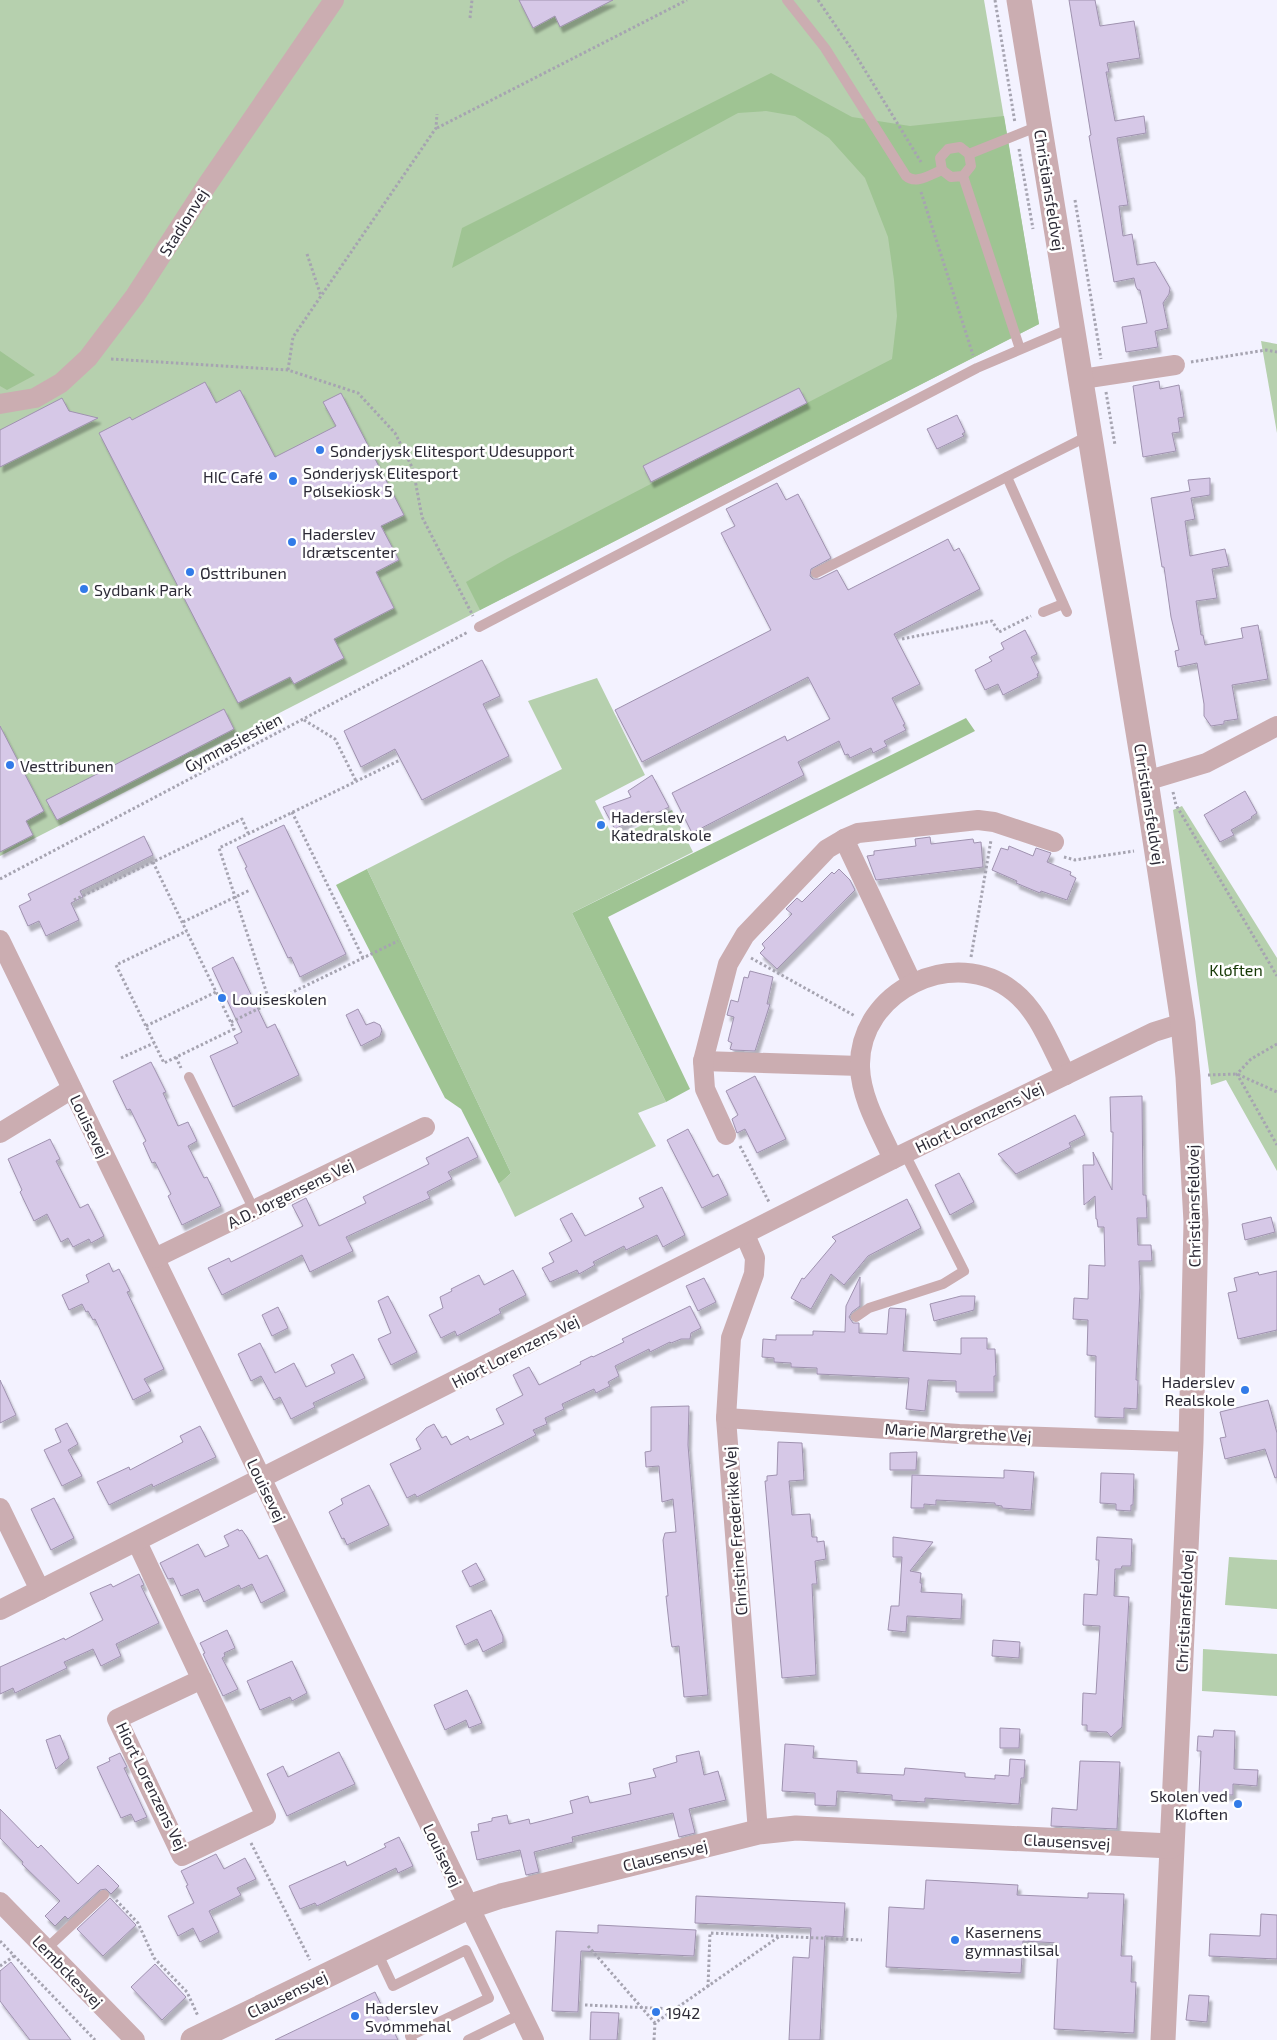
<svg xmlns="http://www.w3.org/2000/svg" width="1277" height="2040" viewBox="0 0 1277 2040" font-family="'Exo 2',sans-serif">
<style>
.green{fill:#b6d0ae}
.forest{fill:#9fc493}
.building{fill:#d6c8e7;stroke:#9f92af;filter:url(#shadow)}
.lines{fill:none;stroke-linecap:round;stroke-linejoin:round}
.path{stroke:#a6a4b1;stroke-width:3;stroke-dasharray:2.5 2.5;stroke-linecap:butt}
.service{stroke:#cbadb1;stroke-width:10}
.minor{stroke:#cbadb1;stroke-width:20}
.tertiary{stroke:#cbadb1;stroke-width:25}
.poi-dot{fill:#327be8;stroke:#fff;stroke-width:2}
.labels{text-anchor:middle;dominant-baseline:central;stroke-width:5;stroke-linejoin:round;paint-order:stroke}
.street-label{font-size:16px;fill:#2d2b37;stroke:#fff}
.poi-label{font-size:16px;fill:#2d2b37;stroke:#fff;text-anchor:start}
.park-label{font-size:16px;fill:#153805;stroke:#fff}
</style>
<defs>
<filter id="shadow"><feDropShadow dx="3" dy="5.5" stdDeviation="1" flood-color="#0004"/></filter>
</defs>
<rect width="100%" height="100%" fill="#f3f2ff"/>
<g class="green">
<polygon points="0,0 984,0 1039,324 0,856"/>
<polygon points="1261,341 1277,344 1277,433"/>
<polygon points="597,678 645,775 595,801 614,839 672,810 693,852 572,913 666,1102 638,1113 656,1146 515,1217 499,1184 511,1173 367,869 562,769 528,701"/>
<polygon points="1182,806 1277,958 1277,1171 1226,1080 1211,1085 1173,810"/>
<polygon points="1229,1557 1277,1560 1277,1609 1225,1605"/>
<polygon points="1203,1649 1277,1654 1277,1696 1202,1691"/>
</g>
<g class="forest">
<polygon points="771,73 852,117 910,126 1004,116 1039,324 480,610 466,582 508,558 892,359 897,316 894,280 888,237 865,178 829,138 795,116 766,111 738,113 452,268 462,228"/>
<polygon points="0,351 35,375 7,390 0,386"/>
<polygon points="966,718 975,731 608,917 690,1089 666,1102 572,913"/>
<polygon points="367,869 511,1173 499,1184 461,1109 445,1098 336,885"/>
</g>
<g class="building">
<polygon points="519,0 613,0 560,27 555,16 533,28"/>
<polygon points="1069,0 1095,0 1100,26 1134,21 1140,58 1107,63 1109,72 1106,72 1115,121 1144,116 1146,133 1117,138 1128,205 1119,206 1123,236 1132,234 1137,265 1155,262 1170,288 1169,294 1163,303 1168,328 1155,331 1158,347 1126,352 1122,327 1147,323 1140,290 1138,290 1136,287 1134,278 1114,282 1089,136 1091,135"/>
<polygon points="1159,381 1160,389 1179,385 1184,417 1178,418 1180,432 1172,433 1176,451 1143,457 1133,386"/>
<polygon points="205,382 216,403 240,390 275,457 336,426 323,402 341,393 404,515 381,526 399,560 376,572 394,608 334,639 344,658 294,684 290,677 238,703 99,433 130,417 132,420"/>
<polygon points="799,388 807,403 651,482 643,466"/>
<polygon points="62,398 69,411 98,418 0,467 0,430"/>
<polygon points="957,415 965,432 962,434 964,436 937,449 927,429"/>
<polygon points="1210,478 1210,495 1191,498 1195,519 1185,521 1190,556 1225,549 1229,566 1212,569 1217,598 1196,601 1201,635 1203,635 1205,645 1243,638 1241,628 1258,625 1268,679 1232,685 1238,719 1224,721 1224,724 1211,726 1204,716 1204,704 1197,663 1178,667 1175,651 1179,650 1171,617 1164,567 1162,567 1151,498 1190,491 1188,480"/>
<polygon points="777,483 786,500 798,494 831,558 811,569 810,576 813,579 819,579 837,570 848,590 948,539 954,551 959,548 980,589 894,634 920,684 892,698 905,724 903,725 906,730 884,741 887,746 873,753 871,748 850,758 848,754 845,755 839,741 798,762 804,775 692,833 672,793 785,736 787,741 830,719 808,677 642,762 615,710 771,630 721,533 735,526 726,509"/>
<polygon points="1025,630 1037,654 1031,657 1039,673 1037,674 1038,677 1003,695 998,684 985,690 975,670 992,661 989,657 1004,649 1001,643"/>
<polygon points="482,660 500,696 483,704 509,756 422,800 395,749 361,767 344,731"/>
<polygon points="224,709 234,729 57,820 46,800"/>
<polygon points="0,726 44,811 26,821 33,835 0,852"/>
<polygon points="652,775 669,807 651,816 649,811 615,829 603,807 631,797 628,791"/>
<polygon points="1245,791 1257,813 1251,817 1252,818 1231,830 1234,835 1220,842 1204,815"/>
<polygon points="284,825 346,954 300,977 291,957 288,958 245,868 247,867 237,847"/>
<polygon points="144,836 153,855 80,891 83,897 71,903 79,920 46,936 39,921 28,926 19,906 31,900 28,894"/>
<polygon points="930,837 931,844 973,839 974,843 981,842 983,867 876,880 867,856 874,855 874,851 916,846 915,839"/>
<polygon points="1009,846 1033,856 1036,848 1051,853 1047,862 1071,872 1070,875 1076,878 1067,900 1041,891 1040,893 1016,883 1017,881 992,870 1001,848 1008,850"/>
<polygon points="839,869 850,880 855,890 777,969 760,953 765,948 762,944 792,914 786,909 797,898 802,902 832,872 834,874"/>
<polygon points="233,957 267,1028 275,1024 299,1075 233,1107 210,1056 238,1043 234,1036 242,1032 212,968"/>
<polygon points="750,971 773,977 767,1004 770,1004 755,1051 733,1050 730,1049 732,1043 728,1041 734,1017 727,1015 731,1000 738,1002 744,977 748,978"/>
<polygon points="358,1009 366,1025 374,1022 380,1025 382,1030 380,1036 361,1046 346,1015"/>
<polygon points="151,1062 166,1092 163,1093 178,1126 188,1122 197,1141 188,1146 204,1178 207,1177 221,1206 182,1225 168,1196 171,1194 155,1162 152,1163 143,1143 146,1141 130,1109 127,1110 113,1081"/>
<polygon points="755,1076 786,1139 757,1153 745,1129 737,1133 732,1119 738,1115 726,1091"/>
<polygon points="1142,1096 1143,1195 1146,1195 1147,1218 1137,1218 1138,1245 1151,1245 1152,1261 1139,1261 1140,1288 1136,1380 1138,1380 1137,1409 1124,1408 1124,1418 1095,1417 1096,1356 1087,1355 1088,1320 1073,1319 1074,1298 1088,1299 1089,1265 1105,1266 1104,1227 1098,1227 1097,1219 1096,1219 1095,1196 1084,1205 1083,1165 1094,1165 1093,1152 1112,1190 1113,1132 1111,1132 1110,1097"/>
<polygon points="1075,1115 1085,1135 1069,1143 1071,1147 1016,1174 998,1154"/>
<polygon points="688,1129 713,1177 718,1174 728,1195 702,1208 667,1140"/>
<polygon points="468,1137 478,1157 448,1172 452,1179 427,1192 430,1198 346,1237 353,1251 310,1272 302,1255 222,1295 208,1268 229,1258 231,1262 303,1226 292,1205 306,1198 319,1226 366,1203 363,1197 429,1164 426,1158"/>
<polygon points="50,1139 60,1159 56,1161 80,1208 88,1204 104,1236 91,1243 89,1239 73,1247 68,1238 61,1242 47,1214 34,1221 20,1192 22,1190 8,1159"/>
<polygon points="959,1173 974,1202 950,1215 935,1185"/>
<polygon points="662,1187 685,1235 663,1247 657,1235 626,1250 624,1246 593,1262 595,1265 579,1274 577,1270 550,1282 542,1268 554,1262 549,1253 572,1241 560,1219 572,1213 585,1236 644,1207 639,1198"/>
<polygon points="907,1199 921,1228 868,1256 844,1285 831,1274 811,1309 791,1298 802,1278 804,1279 836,1241 832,1237"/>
<polygon points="1271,1217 1275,1232 1245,1240 1242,1224"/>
<polygon points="109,1263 113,1272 119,1269 130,1291 127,1292 164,1369 144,1379 151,1391 133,1400 95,1319 93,1320 88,1311 86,1312 82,1304 69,1310 62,1295 89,1282 86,1275"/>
<polygon points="513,1270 526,1295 499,1309 501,1313 457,1336 455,1331 441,1338 429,1315 443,1308 440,1297 452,1291 451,1289 479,1275 484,1285"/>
<polygon points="1277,1271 1277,1330 1238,1339 1228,1293 1237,1291 1234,1278 1258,1272 1259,1275"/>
<polygon points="860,1277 860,1306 852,1312 849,1317 853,1323 859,1323 859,1333 887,1334 889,1309 890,1308 906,1309 903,1351 961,1354 961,1338 987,1338 987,1349 995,1349 996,1376 994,1376 994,1392 956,1392 956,1381 928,1380 925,1411 906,1409 909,1378 817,1374 817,1368 791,1367 791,1363 774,1362 774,1358 762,1357 763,1339 776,1340 776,1335 813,1335 813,1331 845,1332 846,1306"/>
<polygon points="704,1278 716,1302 698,1311 686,1286"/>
<polygon points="388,1296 417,1352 391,1365 378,1339 391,1333 378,1301"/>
<polygon points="961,1296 975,1296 974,1310 934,1321 930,1304"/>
<polygon points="690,1306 701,1328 691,1333 690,1339 681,1339 671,1343 670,1342 650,1352 649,1349 615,1366 619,1376 608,1382 610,1386 596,1393 594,1389 562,1404 564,1409 545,1418 547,1424 533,1430 536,1435 417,1497 415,1494 407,1498 390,1464 421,1449 416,1439 426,1428 434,1424 442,1438 446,1436 451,1445 468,1436 470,1440 504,1424 496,1409 523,1395 513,1375 529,1367 539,1385 581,1364 580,1362 592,1356 593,1357 624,1342 622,1339"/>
<polygon points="278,1307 288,1328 272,1336 262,1315"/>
<polygon points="260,1343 275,1373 294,1363 306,1387 335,1373 331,1365 353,1354 365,1378 313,1403 315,1407 291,1419 280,1397 274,1400 261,1376 251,1381 238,1354"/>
<polygon points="0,1380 16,1415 0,1423"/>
<polygon points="1268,1400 1277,1433 1277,1477 1275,1478 1265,1449 1225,1459 1220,1438 1226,1437 1220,1412"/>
<polygon points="689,1406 688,1445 708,1695 684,1697 679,1646 672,1647 671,1642 666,1596 668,1596 663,1540 665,1533 676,1532 673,1499 662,1502 659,1466 646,1467 645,1452 651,1451 651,1407"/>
<polygon points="67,1423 78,1444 68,1450 82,1476 62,1486 44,1450 61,1442 55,1429"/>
<polygon points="200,1426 216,1457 153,1487 152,1484 109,1505 97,1482 129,1467 130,1470 183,1442 180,1436"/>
<polygon points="778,1442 802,1443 804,1480 789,1481 792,1515 810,1514 812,1537 817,1537 817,1542 824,1541 826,1559 815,1561 817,1584 812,1584 816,1675 782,1678 765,1481 767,1481 767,1476 777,1475"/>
<polygon points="917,1452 916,1470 890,1470 890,1453"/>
<polygon points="1004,1470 1034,1472 1031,1510 1002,1508 1002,1506 995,1505 995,1503 936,1500 936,1505 924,1504 924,1508 911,1508 912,1475 1004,1478"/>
<polygon points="1101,1473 1134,1474 1133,1505 1131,1505 1131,1511 1116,1510 1116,1504 1100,1503"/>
<polygon points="369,1485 389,1525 347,1545 344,1538 342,1539 329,1512 343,1504 341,1499"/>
<polygon points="54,1498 74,1538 51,1550 31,1509"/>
<polygon points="238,1529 239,1531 242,1530 247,1537 259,1559 267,1555 285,1591 261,1603 252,1584 241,1589 239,1585 204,1602 198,1589 181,1596 173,1578 168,1579 160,1563 198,1544 205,1557 229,1546 224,1536"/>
<polygon points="893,1537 933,1542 910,1571 921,1573 920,1583 922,1583 921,1592 962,1594 961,1619 907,1616 906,1632 888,1630 891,1606 899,1606 902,1557 893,1557"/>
<polygon points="1097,1537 1132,1539 1131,1566 1122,1566 1121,1569 1115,1569 1114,1596 1129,1597 1122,1727 1111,1737 1107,1732 1087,1731 1087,1725 1082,1725 1083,1693 1096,1694 1100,1626 1083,1625 1084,1594 1097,1595 1099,1560 1096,1560"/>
<polygon points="476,1563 485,1580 470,1587 462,1571"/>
<polygon points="139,1574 144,1585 141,1586 159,1623 116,1644 121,1656 101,1666 93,1649 64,1662 67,1668 15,1693 13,1688 0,1694 0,1667 64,1638 65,1640 103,1620 90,1593 111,1584 113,1587"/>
<polygon points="491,1610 503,1636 503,1642 483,1652 477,1639 465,1645 456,1626"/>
<polygon points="227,1630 235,1648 224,1653 225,1656 222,1658 238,1689 223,1696 203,1654 205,1653 200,1643"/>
<polygon points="993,1640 1020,1642 1019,1658 992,1656"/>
<polygon points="292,1661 307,1693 292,1701 290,1697 260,1710 247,1681"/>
<polygon points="467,1690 482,1723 469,1728 466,1720 445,1730 434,1705"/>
<polygon points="1000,1728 1020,1729 1019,1748 1000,1748"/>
<polygon points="1214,1730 1235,1731 1234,1769 1258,1770 1257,1786 1233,1784 1233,1795 1199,1794 1201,1751 1197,1751 1198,1736 1213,1737"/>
<polygon points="60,1735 69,1758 56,1769 46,1740"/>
<polygon points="785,1744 814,1746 813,1758 857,1761 857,1773 904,1775 905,1768 965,1773 965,1777 995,1779 995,1775 1009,1776 1010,1759 1025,1760 1024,1778 1021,1778 1019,1804 925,1798 925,1802 892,1800 892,1795 837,1791 836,1806 815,1805 815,1793 782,1791"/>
<polygon points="699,1751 704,1775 718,1771 726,1800 689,1809 695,1833 679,1837 673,1813 572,1837 573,1842 534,1852 539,1872 526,1875 520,1850 477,1860 471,1832 479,1831 478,1824 492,1821 492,1818 507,1815 509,1824 529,1819 530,1824 573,1813 570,1801 588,1796 590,1803 631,1794 629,1783 656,1777 653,1769 677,1762 676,1756"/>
<polygon points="339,1752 355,1784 287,1816 267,1774 283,1766 288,1777"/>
<polygon points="120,1753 127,1767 124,1768 147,1817 135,1822 131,1814 121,1818 97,1767 110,1761 109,1758"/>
<polygon points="1080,1761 1120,1762 1117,1829 1051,1826 1052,1808 1077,1810"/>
<polygon points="0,1809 38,1848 41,1845 78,1884 98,1865 119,1886 111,1894 106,1889 100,1890 68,1919 65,1916 55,1926 45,1916 60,1901 22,1864 23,1862 0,1838"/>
<polygon points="399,1837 413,1866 398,1873 396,1868 317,1906 315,1903 300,1909 289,1886 345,1861 347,1866 386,1847 384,1844"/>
<polygon points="216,1854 224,1869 245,1858 256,1879 237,1888 241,1895 209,1911 219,1932 200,1942 193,1928 178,1936 168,1916 194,1903 186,1886 188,1885 181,1871"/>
<polygon points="926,1880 1018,1885 1017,1895 1088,1898 1088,1893 1124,1894 1121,1956 1132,1956 1131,1982 1136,1982 1134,2033 1054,2029 1058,1943 1023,1941 1021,1973 886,1967 889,1907 924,1909"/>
<polygon points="696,1896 845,1903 843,1937 825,1936 820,2040 789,2040 793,1957 809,1958 811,1928 695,1923"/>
<polygon points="110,1898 136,1925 103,1956 77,1929"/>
<polygon points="1261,1914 1277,1915 1277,1959 1209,1956 1210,1934 1260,1936"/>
<polygon points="598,1925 696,1930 694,1956 581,1951 578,2012 552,2011 556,1931 598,1933"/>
<polygon points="11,1962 71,2040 30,2040 0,2001 0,1971"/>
<polygon points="155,1964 186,1997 162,2020 131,1987"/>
<polygon points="375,1992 398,2040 275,2040"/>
<polygon points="1189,1995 1209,1996 1207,2022 1186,2020"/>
<polygon points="591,2012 619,2013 617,2040 590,2040"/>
</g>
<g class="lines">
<g class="path">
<polyline points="818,0 855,54 921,162"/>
<polyline points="995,0 1015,123"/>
<polyline points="470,18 472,0"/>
<polyline points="437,128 687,0"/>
<polyline points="1019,149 1033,229"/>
<polyline points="921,192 973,355"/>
<polyline points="1075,200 1101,359"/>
<polyline points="307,254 321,296"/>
<polyline points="111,359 288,370 358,393 395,433 413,469 422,517 473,616"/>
<polyline points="1191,362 1266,350 1277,352"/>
<polyline points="288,370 293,337 436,128 437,114"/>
<polyline points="1106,392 1115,445"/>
<polyline points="902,639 992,621 999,632 1031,616"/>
<polyline points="304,720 335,739 356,781"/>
<polyline points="1173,792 1176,805 1277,976"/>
<polyline points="292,812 363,958"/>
<polyline points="1064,857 1075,860 1134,851"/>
<path d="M 153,862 C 180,918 207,973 234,1029 L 164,1063 L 116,965 L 187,931"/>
<polyline points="0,879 468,632"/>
<polyline points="74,900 242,819 248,833"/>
<polyline points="183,922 250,890"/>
<polyline points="971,957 991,840"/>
<polyline points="751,958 855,1016"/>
<polyline points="270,1003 219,848 400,760"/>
<polyline points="231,1022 398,941"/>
<polyline points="146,1026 216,992"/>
<polyline points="1277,1044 1251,1059 1237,1074 1277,1145"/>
<polyline points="176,1057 181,1068"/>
<polyline points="121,1058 154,1043"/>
<polyline points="1208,1075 1237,1074 1277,1092"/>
<polyline points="740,1146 769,1202"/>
<polyline points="251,1843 310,1960"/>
<polyline points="116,1900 138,1923 154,1958 187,1992 198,2016"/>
<polyline points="0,1941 95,2040"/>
<polyline points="588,1946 655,2023"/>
<polyline points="0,1966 14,1956"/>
<polyline points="708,1987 710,1933 862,1940"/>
<polyline points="585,2005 674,2009"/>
<polyline points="654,2040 655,2023 780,1936"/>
</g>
<g class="service">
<path d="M 787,0 L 825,48 L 906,176 C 916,185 931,174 942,170"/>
<polyline points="969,154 1039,126"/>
<polyline points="963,176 971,166 969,154 960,147 948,149 940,158 942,170 951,177 963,176 1020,349"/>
<polyline points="1007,477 1067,612"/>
<polyline points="816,573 1090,435"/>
<polyline points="1043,612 1063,604"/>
<polyline points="479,627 977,368 1071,328"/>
<polyline points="189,1077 254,1210"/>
<polyline points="856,1317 869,1308 943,1284 964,1271 905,1154"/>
<polyline points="46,1949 104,1895"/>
<polyline points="377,1952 393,1986 466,1950 489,1998 410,2036 412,2040"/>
<polyline points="468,2040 521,2014"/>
</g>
<g class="minor">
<polyline points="1082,379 1175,365"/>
<polyline points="0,404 35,398 61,383 88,358 135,296 207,185 334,0"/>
<polyline points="1146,781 1206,763 1277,726"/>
<polyline points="844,839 912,983"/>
<polyline points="0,940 534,2040"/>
<polyline points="703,1061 860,1066"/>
<polyline points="0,1133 72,1089"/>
<polyline points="726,1135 705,1089 703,1061 728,964 745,935 827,849 844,839 858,833 978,820 994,822 1054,842"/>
<path d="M 893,1159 C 880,1130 861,1099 860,1067 C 858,991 955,944 1014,992 C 1039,1012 1051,1047 1066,1075"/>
<polyline points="745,1235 755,1258 754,1274 731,1338 726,1418 758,1832"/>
<polyline points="155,1258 425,1127"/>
<polyline points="726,1418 959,1434 1191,1442"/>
<polyline points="0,1508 40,1590"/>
<polyline points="137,1542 266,1816 182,1856 117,1719 202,1679"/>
<polyline points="0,1610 893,1159 1154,1032 1183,1023"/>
<polyline points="0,1902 135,2040"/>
</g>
<g class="tertiary">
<polyline points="1019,0 1146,781 1183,1023 1188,1077 1196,1222 1191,1442 1163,2040"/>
<polyline points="193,2040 468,1907 501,1896 758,1832 796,1828 1171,1846"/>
</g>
</g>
<g class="poi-dot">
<circle cx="320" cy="450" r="5"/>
<circle cx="273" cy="476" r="5"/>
<circle cx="293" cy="481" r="5"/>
<circle cx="292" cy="542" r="5"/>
<circle cx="190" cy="572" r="5"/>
<circle cx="84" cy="589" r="5"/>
<circle cx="10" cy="765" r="5"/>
<circle cx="601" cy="825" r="5"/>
<circle cx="222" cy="998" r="5"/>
<circle cx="1245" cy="1390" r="5"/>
<circle cx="1238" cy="1804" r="5"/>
<circle cx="955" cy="1940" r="5"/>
<circle cx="656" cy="2012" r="5"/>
<circle cx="355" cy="2016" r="5"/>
</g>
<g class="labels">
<g class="street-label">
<text transform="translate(1050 190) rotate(81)">Christiansfeldvej</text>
<text transform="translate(183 222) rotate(-58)">Stadionvej</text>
<text transform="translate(233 742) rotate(-28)">Gymnasiestien</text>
<text transform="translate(1150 804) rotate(81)">Christiansfeldvej</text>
<text transform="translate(979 1117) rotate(-26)">Hiort Lorenzens Vej</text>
<text transform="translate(90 1126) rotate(64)">Louisevej</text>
<text transform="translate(290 1193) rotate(-26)">A.D. Jørgensens Vej</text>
<text transform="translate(1193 1206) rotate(-91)">Christiansfeldvej</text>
<text transform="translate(515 1351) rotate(-27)">Hiort Lorenzens Vej</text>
<text transform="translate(958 1432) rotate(3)">Marie Margrethe Vej</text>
<text transform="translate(267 1490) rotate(64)">Louisevej</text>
<text transform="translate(735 1531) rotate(-94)">Christine Frederikke Vej</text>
<text transform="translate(1184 1611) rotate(-87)">Christiansfeldvej</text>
<text transform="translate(152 1786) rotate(64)">Hiort Lorenzens Vej</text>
<text transform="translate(1067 1841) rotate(3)">Clausensvej</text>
<text transform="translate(443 1855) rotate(64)">Louisevej</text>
<text transform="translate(665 1855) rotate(-14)">Clausensvej</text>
<text transform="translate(68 1971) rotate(46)">Lembckesvej</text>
<text transform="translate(287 1994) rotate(-26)">Clausensvej</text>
</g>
<g class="poi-label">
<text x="330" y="450">Sønderjysk Elitesport Udesupport</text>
<text x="303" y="472">Sønderjysk Elitesport<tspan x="303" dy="18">Pølsekiosk 5</tspan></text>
<text x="263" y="476" text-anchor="end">HIC Café</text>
<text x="302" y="533">Haderslev<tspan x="302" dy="18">Idrætscenter</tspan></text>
<text x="200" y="572">Østtribunen</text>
<text x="94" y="589">Sydbank Park</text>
<text x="20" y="765">Vesttribunen</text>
<text x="611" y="816">Haderslev<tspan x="611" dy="18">Katedralskole</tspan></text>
<text x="232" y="998">Louiseskolen</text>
<text x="1235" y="1381" text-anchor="end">Haderslev<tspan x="1235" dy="18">Realskole</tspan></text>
<text x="1228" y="1795" text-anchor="end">Skolen ved<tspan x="1228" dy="18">Kløften</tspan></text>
<text x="965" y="1931">Kasernens<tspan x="965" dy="18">gymnastilsal</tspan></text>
<text x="365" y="2007">Haderslev<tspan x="365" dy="18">Svømmehal</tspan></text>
<text x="666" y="2012">1942</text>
</g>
<g class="park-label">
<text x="1236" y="969">Kløften</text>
</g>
</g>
</svg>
